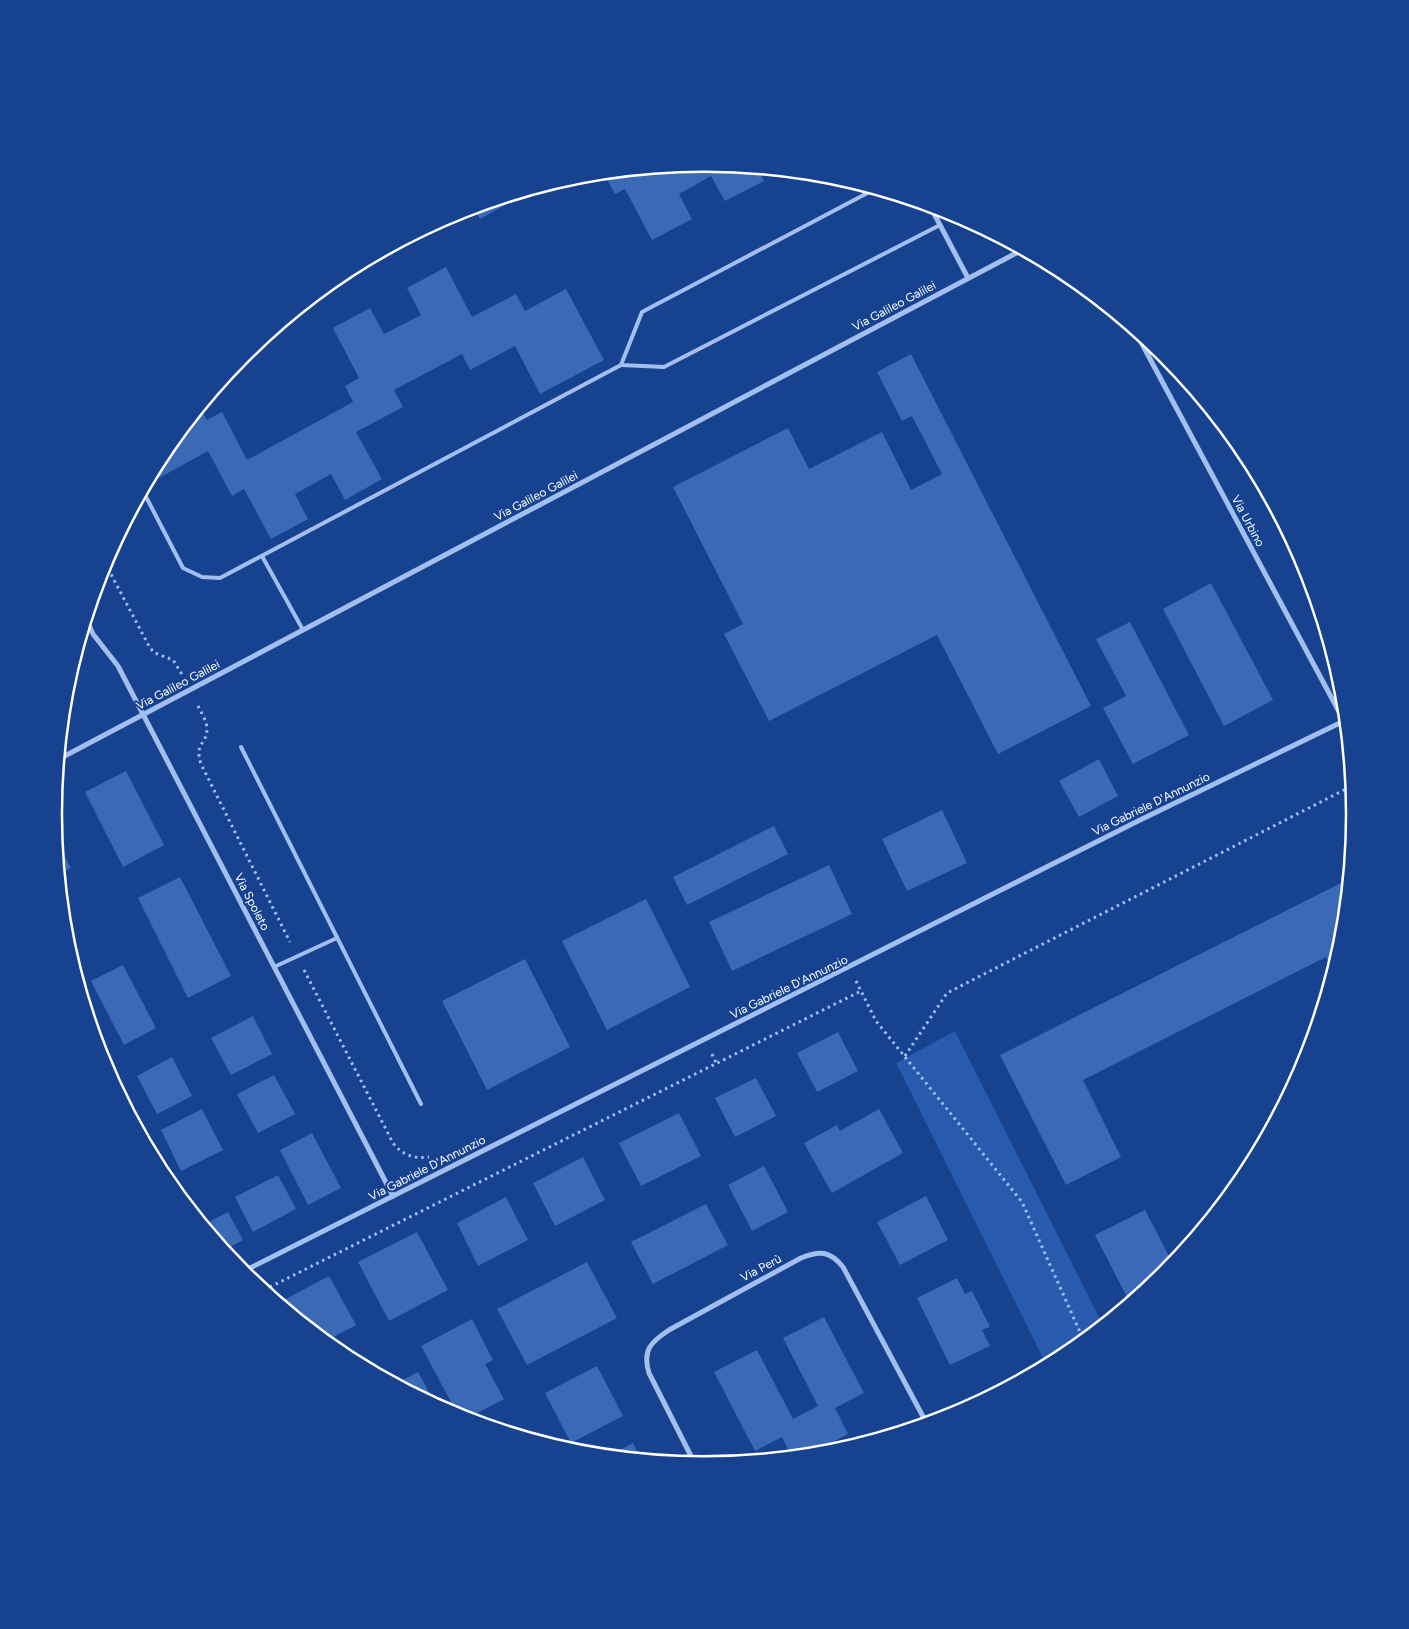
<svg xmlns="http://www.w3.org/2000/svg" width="1409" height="1629" viewBox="0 0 1409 1629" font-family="Figtree,sans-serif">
  <rect width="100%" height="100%" fill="#16428f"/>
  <polygon fill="#285aad" points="955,1031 1103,1325 1066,1356 1047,1366 896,1063"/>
  <g fill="#3a69b5">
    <polygon points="705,164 758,169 764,181 725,201 711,176 679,194 692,219 652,240 625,189 615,194 604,174"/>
    <polygon points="532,190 480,219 473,208 485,204"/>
    <polygon points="446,267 472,317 516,294 525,311 566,289 604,360 540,394 515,346 470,370 462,354 394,390 403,407 356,432 382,479 345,500 331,474 295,494 308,519 271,539 244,489 232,496 208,451 159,478 155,469 164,453 200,408 207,420 222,412 247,460 353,402 345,386 359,378 333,328 370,308 384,334 421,315 407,288"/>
    <polygon points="911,354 1091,706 998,754 937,635 769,721 724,634 743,624 673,487 788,428 809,469 882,432 911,490 942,474 912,416 902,421 877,372"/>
    <polygon points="1240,447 1246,453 1271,500 1266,503 1236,449"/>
    <polygon points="1211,583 1273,700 1224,726 1163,609"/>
    <polygon points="1130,622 1189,735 1133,764 1103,708 1126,696 1096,639"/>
    <polygon points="1099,759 1118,796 1079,817 1059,781"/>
    <polygon points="126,771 164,845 123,867 85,792"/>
    <polygon points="942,810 967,863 907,891 882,839"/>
    <polygon points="774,826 788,854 687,905 673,877"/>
    <polygon points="56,839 71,868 60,873"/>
    <polygon points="829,865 852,914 732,971 709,922"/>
    <polygon points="180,877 231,976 188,998 138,898"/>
    <polygon points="1349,879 1343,942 1333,972 1326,957 1083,1080 1121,1157 1066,1185 1000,1055"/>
    <polygon points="646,899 690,987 607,1030 562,941"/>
    <polygon points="525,959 570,1047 487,1090 442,1001"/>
    <polygon points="123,965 156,1028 124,1045 91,981"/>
    <polygon points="253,1016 272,1054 231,1075 211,1038"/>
    <polygon points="838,1032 858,1071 817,1092 797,1053"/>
    <polygon points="172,1057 192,1096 157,1114 137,1076"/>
    <polygon points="274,1075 295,1114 258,1133 237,1094"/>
    <polygon points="756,1078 776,1116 735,1137 715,1098"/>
    <polygon points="202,1109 223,1150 181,1171 161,1130"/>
    <polygon points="879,1109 903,1153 832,1193 804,1143 837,1125 840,1131"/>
    <polygon points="679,1113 701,1156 641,1186 619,1143"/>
    <polygon points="312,1133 341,1188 308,1205 280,1150"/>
    <polygon points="583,1157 605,1200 555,1226 533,1183"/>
    <polygon points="764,1166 788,1212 752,1231 728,1185"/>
    <polygon points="278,1175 296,1209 253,1232 235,1197"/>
    <polygon points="926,1196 948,1240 900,1265 877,1222"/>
    <polygon points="506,1197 528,1240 478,1266 457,1223"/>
    <polygon points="706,1204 728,1245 653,1284 631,1242"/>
    <polygon points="1145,1210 1173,1264 1164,1275 1130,1303 1095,1235"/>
    <polygon points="228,1212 243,1240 224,1250 203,1225"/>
    <polygon points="417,1232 448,1290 389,1321 358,1262"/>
    <polygon points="587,1262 617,1318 527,1365 497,1309"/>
    <polygon points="329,1276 356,1325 326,1341 280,1302"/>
    <polygon points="957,1278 965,1294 972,1291 990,1327 982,1330 990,1346 950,1365 917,1298"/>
    <polygon points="824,1317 864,1393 835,1408 848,1434 808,1455 792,1457 782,1437 755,1451 714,1372 757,1350 793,1419 818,1406 783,1338"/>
    <polygon points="472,1319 493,1360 485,1364 504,1399 466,1419 459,1417 421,1346"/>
    <polygon points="597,1366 623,1416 571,1443 545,1393"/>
    <polygon points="418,1372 436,1405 395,1384"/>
    <polygon points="633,1443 641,1459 609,1456"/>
  </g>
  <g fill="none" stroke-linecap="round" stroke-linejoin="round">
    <g stroke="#a2bff0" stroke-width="3" stroke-dasharray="2.5 4" stroke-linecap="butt">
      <polyline points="105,563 150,648 155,653 173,660 183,676"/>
      <path d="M198,706c3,6 9,15 9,23 0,16 -13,13 -6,35l89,178"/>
      <polyline points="1348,788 1354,798"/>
      <path d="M304,970l89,173c9,12 21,16 36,14"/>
      <polyline points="856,981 876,1021 1022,1202 1084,1341"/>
      <polyline points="712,1054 716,1063"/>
      <polyline points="905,1056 947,993 1348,788 1353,788"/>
      <polyline points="264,1290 861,991"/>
    </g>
    <g stroke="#a2bff0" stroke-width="4">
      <polyline points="875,189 642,312 621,365 664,367 940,225"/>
      <polyline points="143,491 183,568 202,577 220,578 621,365"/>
      <polyline points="262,556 303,630"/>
      <polyline points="241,747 421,1104"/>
      <polyline points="274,967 337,938"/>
    </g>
    <g stroke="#a2bff0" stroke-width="5">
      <polyline points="930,206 968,278"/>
      <polyline points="1134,329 1344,721"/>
      <polyline points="87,621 93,634 118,666 393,1196"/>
      <polyline points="59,759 1022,250"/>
      <polyline points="242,1272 1138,821 1346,720"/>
      <path d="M695,1464l-46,-91c-7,-23 2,-31 20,-43l132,-72c19,-8 29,-7 42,9l84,157"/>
    </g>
  </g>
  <g text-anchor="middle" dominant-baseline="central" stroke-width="4" stroke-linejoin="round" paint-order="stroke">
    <g font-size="12" fill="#fff" stroke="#16428f">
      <text transform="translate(894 306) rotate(-28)">Via Galileo Galilei</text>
      <text transform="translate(536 496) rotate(-28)">Via Galileo Galilei</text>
      <text transform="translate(1248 521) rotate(62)">Via Urbino</text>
      <text transform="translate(178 685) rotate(-28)">Via Galileo Galilei</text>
      <text transform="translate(1151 804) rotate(-26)">Via Gabriele D'Annunzio</text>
      <text transform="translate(252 902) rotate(63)">Via Spoleto</text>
      <text transform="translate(789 987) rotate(-26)">Via Gabriele D'Annunzio</text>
      <text transform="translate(427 1168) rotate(-27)">Via Gabriele D'Annunzio</text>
      <text transform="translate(761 1268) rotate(-28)">Via Perù</text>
    </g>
  </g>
  <path d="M0 0H1409V1629H0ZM62 814a642 642 0 1 1 1284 0a642 642 0 1 1-1284 0Z" fill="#16428f" fill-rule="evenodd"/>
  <path fill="none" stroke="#fff" stroke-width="2.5" d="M62 814a642 642 0 1 1 1284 0a642 642 0 1 1-1284 0Z"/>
</svg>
